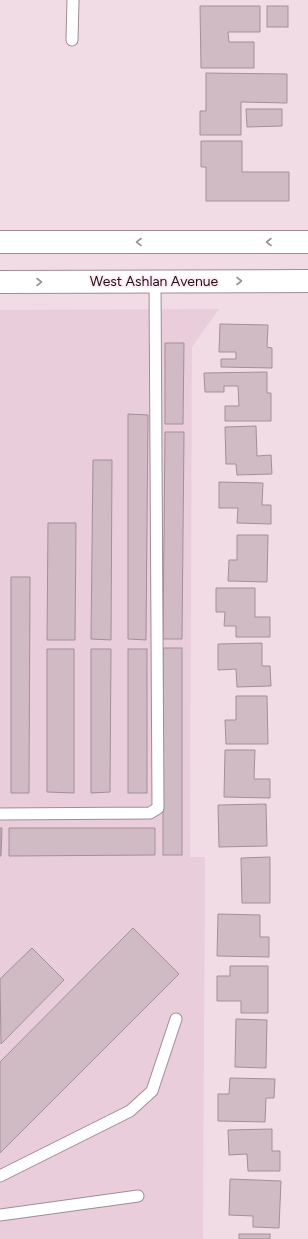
<svg xmlns="http://www.w3.org/2000/svg" width="308" height="1239" viewBox="0 0 308 1239" font-family="Figtree,sans-serif">
  <rect width="100%" height="100%" fill="#f1dce5"/>
  <polygon fill="#eacdda" points="219,309 192,347 190,857 205,857 203,1239 0,1239 0,310"/>
  <g fill="#d0bbc4" stroke="#a38f98">
    <polygon points="200,6 260,6 260,32 228,32 229,42 254,42 254,68 201,68"/>
    <rect x="267" y="6" width="21" height="21"/>
    <polygon points="206,73 287,74 287,103 241,102 241,135 200,135 200,111 206,111"/>
    <polygon points="246,109 282,109 282,126 247,127"/>
    <polygon points="201,141 242,141 242,172 289,172 289,201 206,201 206,167 201,167"/>
    <polygon points="220,324 268,325 267,347 272,348 272,368 221,367 221,359 236,359 236,352 219,352"/>
    <polygon points="165,343 184,343 183,424 165,424"/>
    <polygon points="267,372 267,393 271,393 271,421 225,421 225,406 239,406 238,386 224,386 224,392 205,392 204,373"/>
    <polygon points="128,414 148,415 146,640 128,639"/>
    <polygon points="256,426 257,456 271,455 272,474 237,475 236,464 226,464 225,427"/>
    <polygon points="165,432 184,432 182,639 163,639"/>
    <polygon points="93,460 112,460 111,640 91,639"/>
    <polygon points="219,482 263,483 262,505 271,505 271,524 237,523 238,508 219,508"/>
    <polygon points="48,523 76,523 75,640 47,640"/>
    <polygon points="237,535 268,535 267,582 228,581 229,560 237,560"/>
    <polygon points="11,577 30,577 29,793 11,793"/>
    <polygon points="216,588 255,588 255,617 270,617 270,637 236,637 236,626 224,626 225,612 216,612"/>
    <polygon points="262,643 262,666 270,666 271,686 237,687 236,669 218,670 218,644"/>
    <rect x="163" y="648" width="19" height="207"/>
    <polygon points="47,649 74,649 74,793 47,792"/>
    <polygon points="91,649 111,649 110,792 91,793"/>
    <rect x="128" y="649" width="19" height="144"/>
    <polygon points="236,696 267,696 268,744 226,744 225,720 236,720"/>
    <polygon points="225,750 255,750 254,779 270,779 270,798 224,797"/>
    <polygon points="266,804 267,846 219,847 218,805"/>
    <polygon points="0,828 2,828 1,856 0,856"/>
    <polygon points="9,828 155,828 155,855 9,856"/>
    <polygon points="270,857 270,903 242,903 241,858"/>
    <polygon points="218,914 260,915 260,937 269,937 269,957 217,956"/>
    <polygon points="133,928 179,974 0,1153 0,1062"/>
    <polygon points="32,948 64,980 1,1044 0,979"/>
    <polygon points="230,966 268,966 268,1013 241,1013 241,1001 217,1001 217,976 230,976"/>
    <polygon points="236,1019 267,1020 266,1068 235,1067"/>
    <polygon points="230,1078 275,1079 274,1098 266,1098 265,1122 218,1121 218,1094 229,1094"/>
    <polygon points="272,1129 272,1151 280,1151 280,1171 248,1171 247,1154 229,1155 228,1130"/>
    <polygon points="230,1179 281,1181 279,1228 253,1227 253,1216 229,1215"/>
    <rect x="239" y="1234" width="31" height="5"/>
  </g>
  <g fill="none" stroke-linecap="round" stroke-linejoin="round">
    <defs>
      <g id="lane">
        <polyline points="72,40 73,0"/>
        <polyline points="0,814 150,813 158,808 155,281"/>
        <polyline points="0,1176 130,1111 152,1091 176,1019"/>
        <polyline points="0,1215 138,1196"/>
      </g>
      <g id="primary">
        <polyline points="0,242 308,242"/>
        <polyline points="0,282 308,281"/>
      </g>
    </defs>
    <use href="#lane" stroke="#a08c95" stroke-width="13"/>
    <use href="#primary" stroke="#a08c95" stroke-width="24"/>
    <use href="#lane" stroke="#fff" stroke-width="11"/>
    <use href="#primary" stroke="#fff" stroke-width="22"/>
  </g>
  <defs><path id="oneway-chevron" d="M-2-3.5L2.5 0L-2 3.5" fill="none" stroke-width="1.6" stroke-linecap="round" stroke-linejoin="round"/></defs>
  <g stroke="#999597">
    <use href="#oneway-chevron" transform="translate(139 242) rotate(180)"/>
    <use href="#oneway-chevron" transform="translate(269 242) rotate(180)"/>
    <use href="#oneway-chevron" transform="translate(239 281)"/>
    <use href="#oneway-chevron" transform="translate(39 282)"/>
  </g>
  <g text-anchor="middle" dominant-baseline="central" stroke-width="3.5" stroke-linejoin="round" paint-order="stroke">
    <g font-size="14" fill="#1c1418" stroke="#ffe9f2">
      <text x="154" y="281">West Ashlan Avenue</text>
    </g>
  </g>
</svg>
